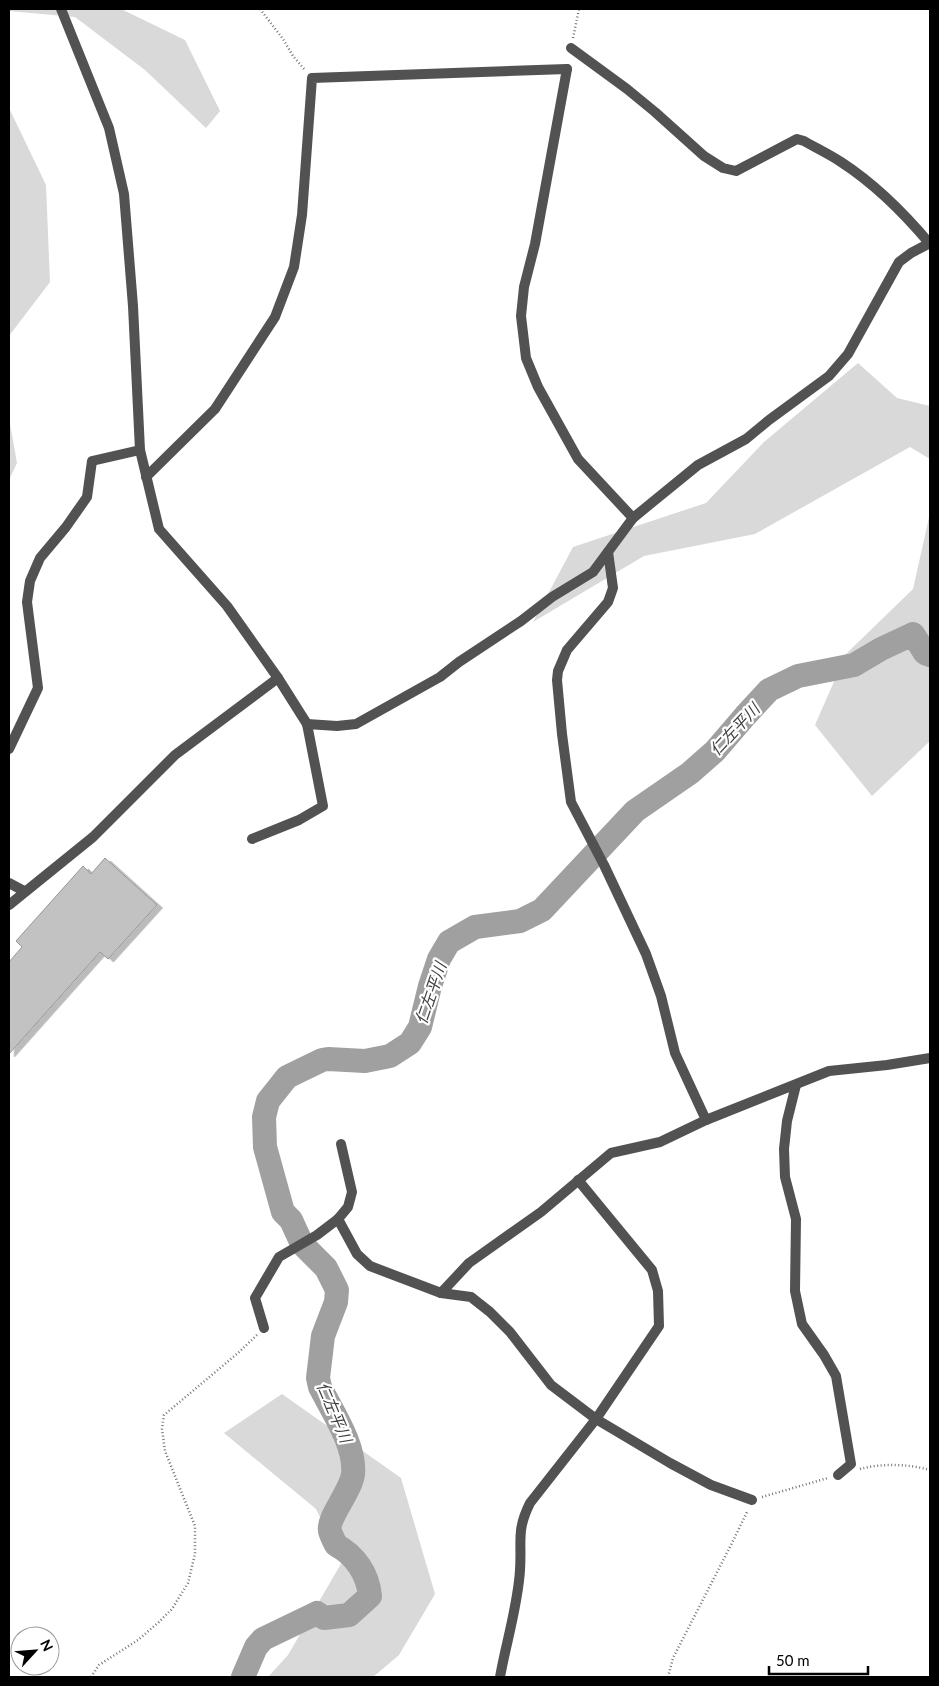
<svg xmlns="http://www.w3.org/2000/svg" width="939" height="1686" viewBox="0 0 939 1686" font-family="Lato,'Noto Sans JP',sans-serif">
  <defs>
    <filter id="shadow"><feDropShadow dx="5.5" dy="3" stdDeviation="0" flood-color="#0004"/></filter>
  </defs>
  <rect width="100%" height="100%" fill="#fff"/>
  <g fill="#d9d9d9">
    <polygon points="9,9 121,9 185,40 220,111 206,128 145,70 75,17 9,11"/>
    <polygon points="9,108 46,185 50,282 9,336"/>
    <polygon points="858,363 897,398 930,406 930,459 910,447 755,534 644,556 533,622 573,547 706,503 764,442"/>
    <polygon points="9,418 17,463 9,480"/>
    <polygon points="930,513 930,741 872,796 815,725 846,654 913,589"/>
    <polygon points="282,1394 401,1478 435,1594 399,1655 373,1677 268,1677 288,1655 342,1562 316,1509 224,1433"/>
  </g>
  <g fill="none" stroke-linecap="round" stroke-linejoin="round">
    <path stroke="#a0a0a0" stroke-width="24" d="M243,1677l13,-30 7,-8 54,-26 7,5 25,-3 21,-19c-2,-22 -15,-41 -34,-51 -2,-4 -5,-10 -6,-14 -3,-13 21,-40 23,-57 3,-28 -21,-63 -33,-87l-2,-9 5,-42 13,-34 1,-12 -11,-22 -24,-24 -11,-24 -8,-8 -18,-65 -1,-30 4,-16 19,-24 35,-17 6,-1 37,2 25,-5 20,-13 10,-16 10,-41 9,-27 10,-17 26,-15 45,-6 22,-11 93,-99 55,-38 25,-22 30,-35 24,-26 29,-14 56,-11 27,-16 32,-15 12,19 5,2"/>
  </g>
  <polygon fill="#c2c2c2" stroke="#969696" filter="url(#shadow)" points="105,858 157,905 108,959 100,952 9,1054 9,962 22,947 16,941 83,866 91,874"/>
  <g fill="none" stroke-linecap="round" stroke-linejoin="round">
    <g stroke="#747474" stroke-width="2.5" stroke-dasharray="1 2.5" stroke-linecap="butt">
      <polyline points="260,9 283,39 293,56 305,70"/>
      <polyline points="573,38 579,9"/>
      <path d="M860,1469c22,-6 49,-5 70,1"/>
      <polyline points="762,1497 828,1478"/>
      <polyline points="91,1677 99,1665 138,1640 159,1622 172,1609 188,1583 195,1554 195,1526 165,1451 162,1429 164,1415 238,1353 257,1335"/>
      <polyline points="668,1677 673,1658 731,1545 748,1510"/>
    </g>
    <g stroke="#525252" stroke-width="10">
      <path d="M571,48l56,41 28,23 49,44 19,12 13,3 61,-32 7,2c12,7 25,13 37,21 34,22 63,51 89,82"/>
      <polyline points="567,69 535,244 524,287 521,316 526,358 538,387 578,459 633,518"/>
      <polyline points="608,552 613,588 608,602 567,650 558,671 557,680 562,734 571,802 604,865 646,954 661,996 675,1053 706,1120"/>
      <polyline points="9,749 38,688 27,602 30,581 40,558 66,527 87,497 92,461 140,450"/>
      <polyline points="252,839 299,820 323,806 307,724 337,726 356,724 440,677 459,662 521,621 552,597 593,572 633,518 698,465 746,439 769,420 829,376 848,354 899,262 911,253 930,243"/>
      <polyline points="9,883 24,891"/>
      <polyline points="9,905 93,837 175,755 278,678"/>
      <polyline points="796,1085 787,1121 784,1149 785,1177 796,1219 795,1291 802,1324 824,1355 836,1376 851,1464 838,1475"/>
      <polyline points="338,1219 348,1207 352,1192 341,1144"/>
      <polyline points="441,1293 469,1263 541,1212 611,1153 660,1142 706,1120 829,1071 887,1065 930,1058"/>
      <polyline points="264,1328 255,1298 279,1257 317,1235 338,1219 357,1254 370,1266 441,1293 471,1297 490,1312 510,1332 551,1385 596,1419 670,1463 711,1485 752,1500"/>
      <path d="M500,1677c6,-34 18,-72 20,-107 2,-29 -4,-39 10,-67l66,-84 63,-93 -1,-35 -6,-21 -74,-90"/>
    </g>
    <g stroke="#525252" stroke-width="10">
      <polyline points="61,9 109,128 124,194 133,306 140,450 159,529 227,606 278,678 307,724"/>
      <polyline points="146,477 215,409 275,317 294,267 302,215 312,78 567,69"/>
    </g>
  </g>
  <g text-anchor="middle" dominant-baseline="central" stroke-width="4.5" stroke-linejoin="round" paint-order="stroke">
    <g font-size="16" font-style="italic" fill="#414141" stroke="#fff">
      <text transform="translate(734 729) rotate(-47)">仁左平川</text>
      <text transform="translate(430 993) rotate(-71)">仁左平川</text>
      <text transform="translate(335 1412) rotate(67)">仁左平川</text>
    </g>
  </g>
  <rect width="939" height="1686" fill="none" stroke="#000000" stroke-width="20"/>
  <g transform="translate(35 1651) rotate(64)"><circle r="24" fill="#ffffff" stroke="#999999"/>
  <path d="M0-4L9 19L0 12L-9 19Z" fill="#000000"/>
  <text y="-8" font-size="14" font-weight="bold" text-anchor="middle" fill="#000000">N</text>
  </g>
  <path d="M769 1666v8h99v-8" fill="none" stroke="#000000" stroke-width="2.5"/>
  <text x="776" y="1666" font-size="15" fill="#000000" stroke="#ffffff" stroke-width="4" paint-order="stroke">50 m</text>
</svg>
